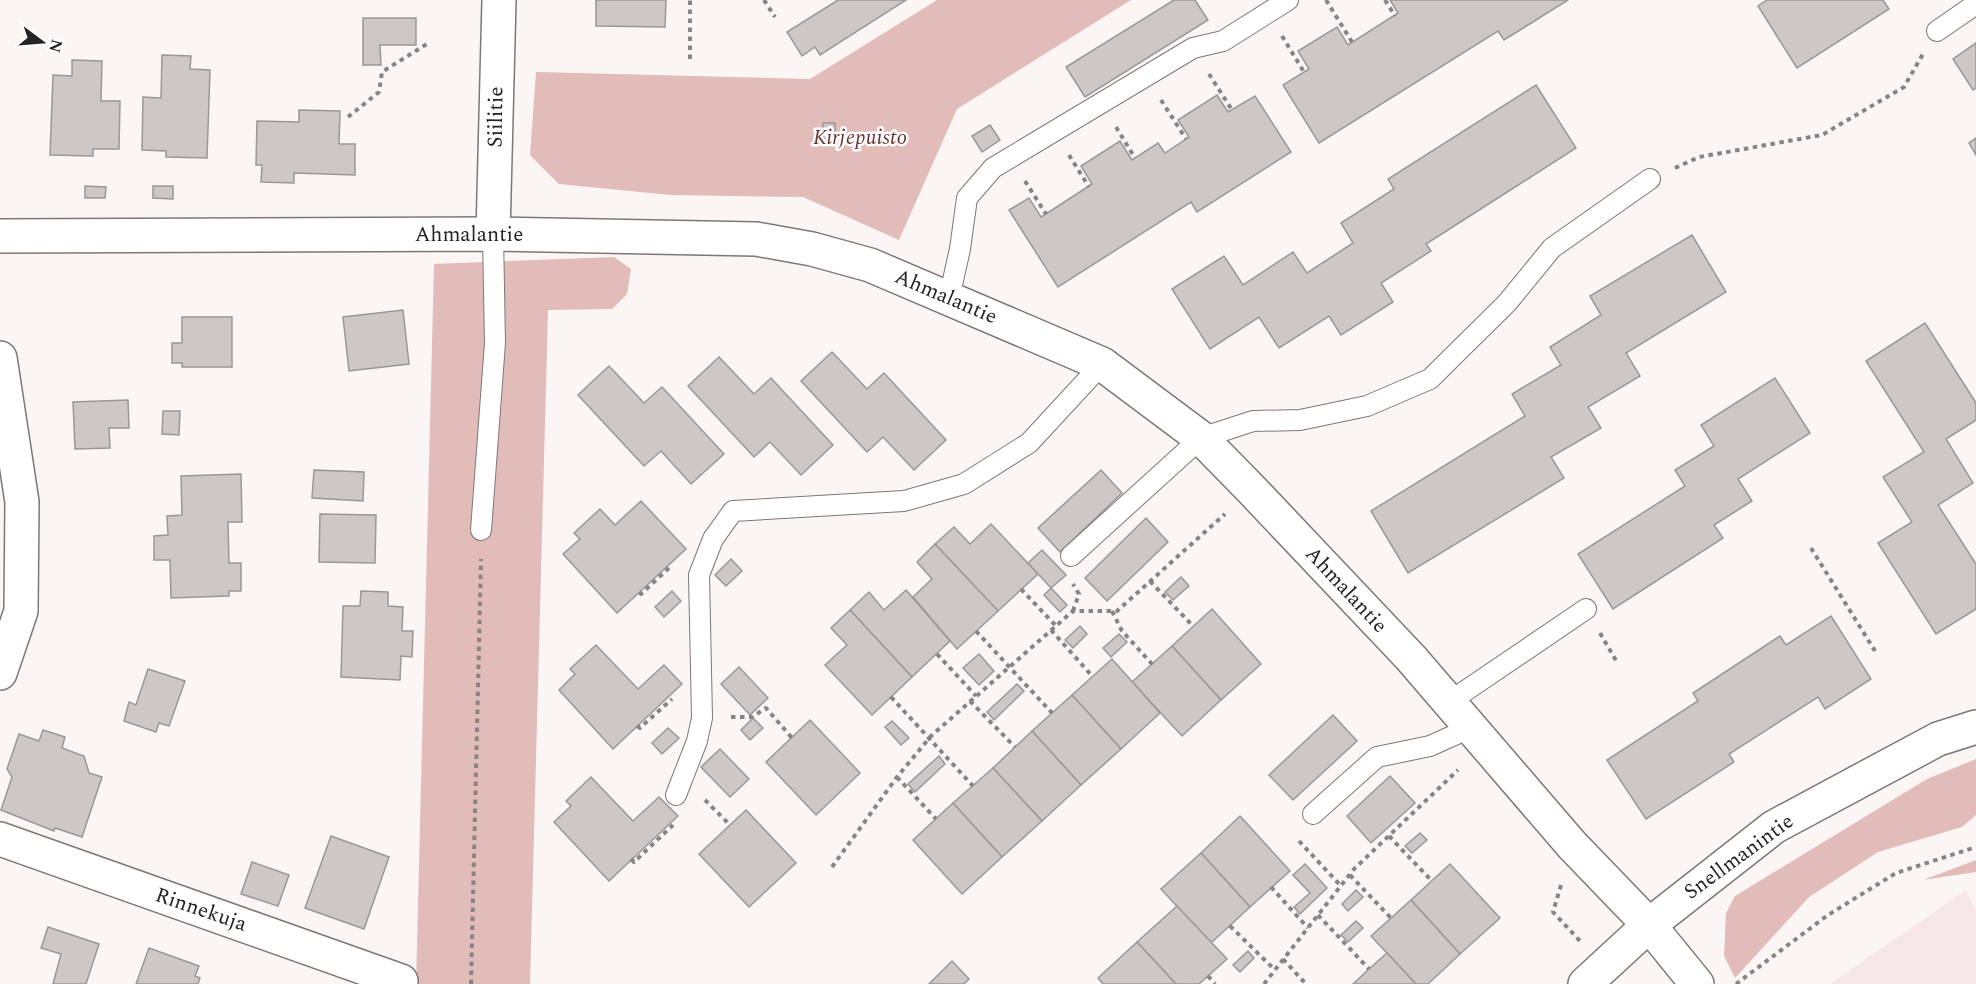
<svg xmlns="http://www.w3.org/2000/svg" width="1976" height="984" viewBox="0 0 1976 984" font-family="Spectral,serif">
  <rect width="100%" height="100%" fill="#fbf5f4"/>
  <polygon fill="#f6e7e6" points="1966,890 1976,911 1976,984 1830,984"/>
  <g fill="#e2bcb9">
    <polygon points="937,0 1131,0 957,109 899,240 803,197 670,195 559,184 530,155 536,72 810,79"/>
    <polygon points="614,257 631,269 627,294 612,309 548,310 530,984 416,984 434,264"/>
    <polygon points="1976,759 1976,815 1962,827 1878,852 1809,897 1735,978 1724,956 1726,913 1735,896 1927,779"/>
    <polygon points="1976,860 1976,872 1923,880"/>
  </g>
  <g fill="#cdc7c6" stroke="#9c9797" stroke-width="1.5">
    <polygon points="596,0 666,0 665,27 596,26"/>
    <polygon points="838,0 906,0 820,55 815,47 802,56 787,32"/>
    <polygon points="1174,0 1195,0 1208,20 1085,97 1066,67"/>
    <polygon points="1390,0 1568,0 1504,40 1498,31 1319,143 1283,85 1309,69 1298,51 1337,27 1348,45 1398,13"/>
    <polygon points="1767,0 1883,0 1889,9 1797,68 1758,6"/>
    <polygon points="363,18 416,18 416,45 380,45 381,65 363,65"/>
    <polygon points="1976,43 1976,88 1973,90 1953,59"/>
    <polygon points="162,55 191,56 190,69 210,70 207,158 166,157 166,151 142,150 143,97 161,98"/>
    <polygon points="72,60 102,61 101,101 120,101 119,149 93,149 93,156 50,155 53,75 72,76"/>
    <polygon points="1536,85 1576,148 1426,244 1431,251 1381,283 1393,302 1341,335 1329,316 1279,348 1259,317 1210,349 1172,289 1224,256 1243,285 1293,252 1307,273 1353,243 1341,223 1394,189 1388,179"/>
    <polygon points="1217,95 1228,112 1255,96 1291,152 1197,212 1191,202 1058,287 1009,210 1029,198 1041,217 1046,214 1092,184 1081,166 1120,141 1132,160 1158,143 1165,153 1189,137 1178,120"/>
    <polygon points="299,110 340,111 339,144 355,144 355,175 294,173 294,183 261,182 262,165 256,165 257,121 299,122"/>
    <rect x="823" y="123" width="12" height="16"/>
    <polygon points="990,125 1000,140 982,152 972,136"/>
    <polygon points="1976,138 1976,155 1969,143"/>
    <polygon points="85,186 106,187 105,198 85,198"/>
    <polygon points="153,186 173,186 173,199 153,198"/>
    <polygon points="1692,235 1726,292 1626,353 1640,376 1588,407 1601,428 1551,457 1564,478 1408,573 1371,511 1525,416 1512,394 1561,365 1550,347 1601,315 1590,296"/>
    <polygon points="403,310 409,364 349,371 343,317"/>
    <polygon points="182,317 232,317 232,367 182,367 182,363 172,363 172,343 182,343"/>
    <polygon points="1925,323 1976,403 1976,420 1946,439 1973,483 1938,505 1976,564 1976,609 1936,634 1878,543 1912,522 1883,477 1924,452 1866,361"/>
    <polygon points="832,352 867,389 884,373 946,440 914,470 883,437 867,452 801,381"/>
    <polygon points="719,357 754,394 771,378 833,445 801,475 770,442 754,457 688,386"/>
    <polygon points="609,366 644,403 662,387 724,454 691,484 661,451 644,466 578,395"/>
    <polygon points="1775,378 1810,433 1738,479 1752,501 1714,525 1723,538 1613,609 1578,554 1685,486 1675,470 1714,446 1701,425"/>
    <polygon points="128,400 129,428 109,428 110,448 75,449 73,402"/>
    <polygon points="163,411 180,411 179,435 162,434"/>
    <polygon points="314,470 364,472 363,501 312,498"/>
    <polygon points="1101,470 1122,493 1060,552 1038,528"/>
    <polygon points="241,474 242,522 228,522 229,563 241,563 241,591 229,591 229,596 171,598 170,560 154,560 154,536 168,535 167,516 182,515 181,476"/>
    <polygon points="641,501 686,549 617,613 563,554 580,539 574,533 600,509 615,525"/>
    <polygon points="320,514 376,515 375,563 319,562"/>
    <polygon points="1146,518 1168,542 1107,601 1085,578"/>
    <polygon points="991,524 1038,574 998,611 935,544 954,527 970,544"/>
    <polygon points="935,544 998,611 957,649 913,597 932,579 917,562"/>
    <polygon points="1042,550 1066,575 1051,588 1028,563"/>
    <polygon points="731,559 742,571 726,586 715,575"/>
    <polygon points="1181,577 1189,586 1173,600 1165,592"/>
    <polygon points="1051,588 1067,605 1060,612 1044,595"/>
    <polygon points="906,590 950,641 912,677 850,610 869,592 884,610"/>
    <polygon points="361,591 388,592 388,606 403,607 402,631 413,631 412,657 401,656 400,680 341,677 343,606 360,606"/>
    <polygon points="672,591 681,601 664,617 655,607"/>
    <polygon points="1212,609 1261,664 1221,700 1172,646"/>
    <polygon points="850,610 912,677 872,715 825,665 847,645 831,628"/>
    <polygon points="1831,616 1871,679 1825,709 1818,697 1729,754 1734,762 1646,819 1607,760 1698,701 1693,693 1780,636 1786,645"/>
    <polygon points="1080,626 1087,634 1073,648 1065,640"/>
    <polygon points="1119,634 1127,642 1111,657 1103,648"/>
    <polygon points="596,645 638,689 664,665 682,684 613,749 559,690 575,674 570,669"/>
    <polygon points="1172,646 1221,700 1182,736 1132,682"/>
    <polygon points="979,654 994,671 979,685 963,668"/>
    <polygon points="1112,659 1160,713 1121,749 1072,695"/>
    <polygon points="739,667 768,698 750,715 721,684"/>
    <polygon points="148,669 185,681 169,726 159,723 156,732 124,721 129,702 136,705"/>
    <polygon points="1017,684 1024,691 994,720 987,712"/>
    <polygon points="1072,695 1121,749 1081,785 1032,731"/>
    <polygon points="1333,715 1357,741 1293,800 1269,775"/>
    <polygon points="753,718 763,728 750,740 741,730"/>
    <polygon points="810,720 860,773 816,815 766,762"/>
    <polygon points="892,721 909,738 901,745 885,727"/>
    <polygon points="668,728 679,738 662,754 652,743"/>
    <polygon points="43,730 65,737 62,748 84,756 89,773 102,777 82,837 55,828 54,831 1,810 12,777 7,769 19,734 39,741"/>
    <polygon points="1032,731 1081,785 1042,821 993,768"/>
    <polygon points="720,749 749,779 730,797 701,767"/>
    <polygon points="939,756 945,764 915,792 908,784"/>
    <polygon points="993,768 1042,821 1002,857 953,803"/>
    <polygon points="1390,776 1415,803 1371,843 1347,816"/>
    <polygon points="591,777 633,821 659,797 678,816 609,881 554,822 571,806 566,801"/>
    <polygon points="953,803 1002,857 962,894 913,840"/>
    <polygon points="746,810 796,863 749,907 699,854"/>
    <polygon points="1240,816 1290,871 1250,907 1201,853"/>
    <polygon points="1420,833 1427,840 1412,853 1405,846"/>
    <polygon points="331,836 389,857 364,929 305,908"/>
    <polygon points="1201,853 1250,907 1211,943 1161,889"/>
    <polygon points="252,862 289,875 278,906 241,894"/>
    <polygon points="1305,864 1327,888 1300,914 1294,907 1310,893 1293,875"/>
    <polygon points="1450,864 1500,918 1460,954 1411,900"/>
    <polygon points="1356,890 1363,897 1348,911 1342,904"/>
    <polygon points="1411,900 1460,954 1428,984 1416,984 1371,936"/>
    <polygon points="1177,906 1227,959 1199,984 1176,984 1137,942"/>
    <polygon points="1356,921 1363,928 1348,942 1341,935"/>
    <polygon points="48,927 99,944 86,984 53,984 61,954 41,948"/>
    <polygon points="1137,942 1176,984 1103,984 1098,978"/>
    <polygon points="149,948 199,966 195,976 200,978 198,984 136,984"/>
    <polygon points="1248,951 1254,958 1240,972 1233,965"/>
    <polygon points="1387,953 1416,984 1353,984 1369,969"/>
    <polygon points="952,961 969,979 964,984 929,984"/>
  </g>
  <g fill="none" stroke-linecap="round" stroke-linejoin="round">
    <defs>
      <g id="lane">
        <polyline points="1937,31 1976,4"/>
        <polyline points="949,298 960,249 967,198 993,168 1193,48 1223,41 1288,0"/>
        <polyline points="481,530 495,343 493,234"/>
        <polyline points="1071,556 1201,438 1253,421 1300,420 1367,406 1430,379 1507,303 1552,248 1650,179"/>
        <polyline points="1449,702 1586,609"/>
        <polyline points="676,795 697,741 702,718 699,575 713,539 733,511 904,501 964,484 1029,443 1102,364"/>
        <polyline points="1313,814 1377,757 1430,746 1470,728"/>
      </g>
      <g id="street">
        <polyline points="493,234 499,0"/>
        <polyline points="0,236 493,234 756,239 812,249 870,265 1102,364 1201,438 1252,490 1411,658 1572,845 1649,925 1697,984"/>
        <polyline points="0,358 22,502 21,611 0,673"/>
        <polyline points="0,839 401,981"/>
      </g>
      <polyline id="secondary" points="1585,984 1649,925 1774,827 1938,739 1976,727"/>
    </defs>
    <use href="#lane" stroke="#7d7877" stroke-width="22"/>
    <use href="#street" stroke="#7d7877" stroke-width="36"/>
    <use href="#secondary" stroke="#7d7877" stroke-width="36"/>
    <g stroke="#888483" stroke-width="4" stroke-dasharray="4.5 4.5" stroke-linecap="butt">
      <polyline points="764,0 775,17"/>
      <polyline points="1326,0 1352,42"/>
      <polyline points="1385,0 1395,16"/>
      <polyline points="1282,36 1304,72"/>
      <polyline points="690,59 690,0"/>
      <polyline points="1209,74 1232,110"/>
      <polyline points="1161,100 1186,139"/>
      <polyline points="348,117 379,92 382,72 430,42"/>
      <polyline points="1116,127 1135,158"/>
      <polyline points="1069,155 1089,187"/>
      <polyline points="1675,168 1699,157 1822,135 1904,87 1923,54"/>
      <polyline points="1025,181 1046,214"/>
      <polyline points="1811,548 1875,651"/>
      <polyline points="1150,581 1193,626"/>
      <polyline points="1021,589 1056,626"/>
      <polyline points="640,592 641,594 670,567"/>
      <polyline points="1073,611 1079,594 1073,584"/>
      <polyline points="1112,611 1122,631 1152,664"/>
      <polyline points="1051,630 1093,677"/>
      <polyline points="976,631 1052,713"/>
      <polyline points="1600,633 1618,664"/>
      <polyline points="937,654 976,696"/>
      <polyline points="891,697 973,786"/>
      <polyline points="970,701 1015,747"/>
      <polyline points="731,717 752,717 766,708 792,738"/>
      <polyline points="637,726 640,728 672,699"/>
      <polyline points="897,777 936,819"/>
      <polyline points="705,800 730,825"/>
      <polyline points="1389,836 1432,881"/>
      <polyline points="1299,841 1341,886"/>
      <polyline points="631,859 634,862 673,825"/>
      <polyline points="832,867 897,777 931,736 1073,611 1117,611 1225,514"/>
      <polyline points="1350,875 1391,918"/>
      <polyline points="1561,885 1553,912 1580,941"/>
      <polyline points="1271,887 1308,928"/>
      <polyline points="1318,915 1369,969"/>
      <polyline points="1230,926 1275,970"/>
      <polyline points="1283,959 1306,984"/>
      <polyline points="1208,976 1215,984"/>
      <polyline points="471,984 481,559"/>
      <polyline points="1264,984 1354,869 1458,770"/>
      <polyline points="1736,984 1828,915 1896,873 1976,847"/>
    </g>
    <use href="#lane" stroke="#fff" stroke-width="20"/>
    <use href="#street" stroke="#fff" stroke-width="33"/>
    <use href="#secondary" stroke="#fff" stroke-width="33"/>
  </g>
  <g text-anchor="middle" dominant-baseline="central" stroke-width="5" stroke-linejoin="round" paint-order="stroke">
    <g font-size="21" fill="#252323" stroke="#fff">
      <text transform="translate(496 117) rotate(-89)">Siilitie</text>
      <text x="469" y="235">Ahmalantie</text>
      <text transform="translate(946 297) rotate(23)">Ahmalantie</text>
      <text transform="translate(1346 590) rotate(47)">Ahmalantie</text>
      <text transform="translate(1739 857) rotate(-36)">Snellmanintie</text>
      <text transform="translate(201 910) rotate(19)">Rinnekuja</text>
    </g>
    <g font-size="21" font-style="italic" fill="#6b3330" stroke="#fff">
      <text x="860" y="138">Kirjepuisto</text>
    </g>
  </g>
  <g transform="translate(42 42) rotate(106)" stroke="#ffffff" stroke-width="4.5" paint-order="stroke">
  <path d="M0-4.5L10 22L0 15L-10 22Z" fill="#252323"/>
  <text y="-9" font-size="16" font-weight="bold" text-anchor="middle" fill="#252323">N</text>
  </g>
</svg>
